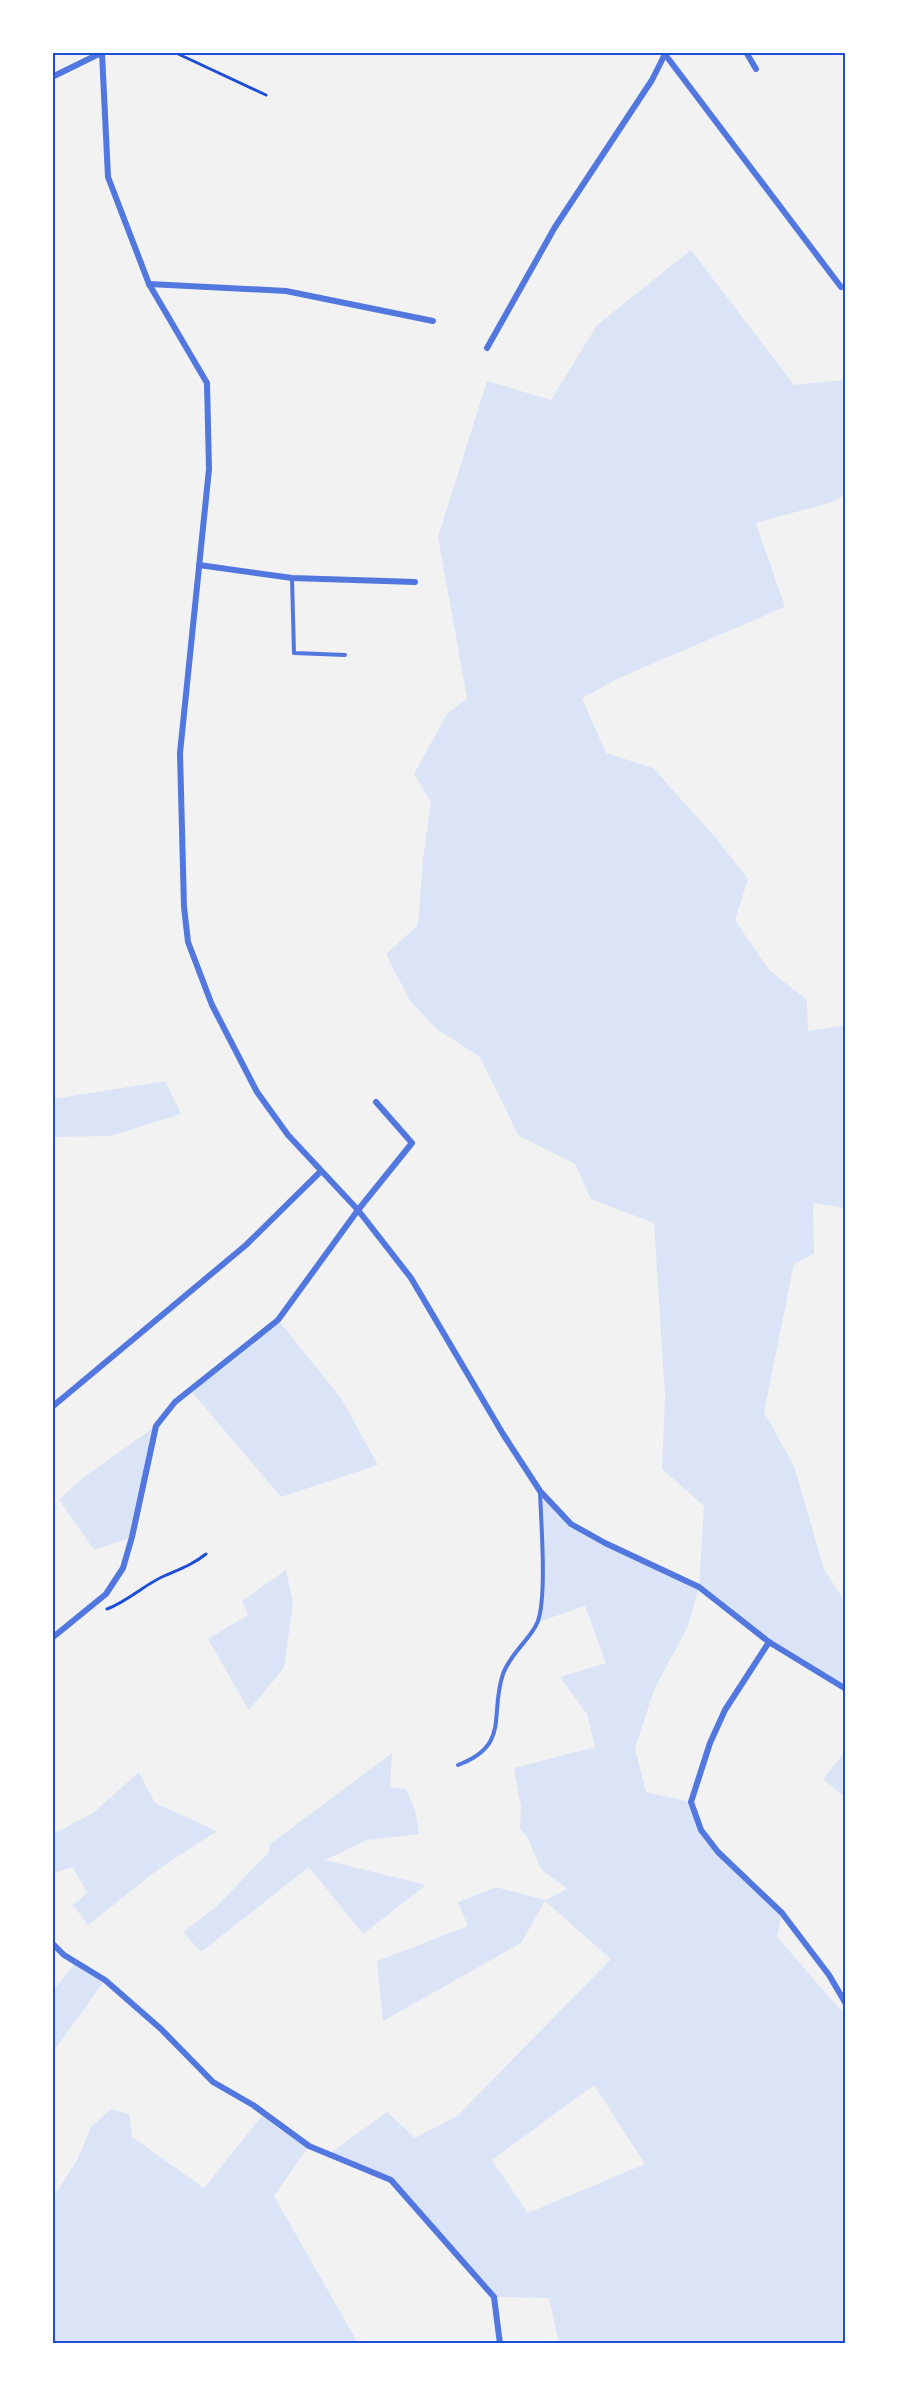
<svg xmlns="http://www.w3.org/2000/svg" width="898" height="2396" viewBox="0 0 898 2396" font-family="'Exo 2',sans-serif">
  <rect width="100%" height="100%" fill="#f2f2f2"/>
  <g fill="#dbe4f7" fill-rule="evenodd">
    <path d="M691,250l103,135 51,-5v115l-16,8 -73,20 29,84 -166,71 -37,20 24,55 47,15 62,69 33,42 -13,41 34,50 38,30 1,31 37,-6v183l-32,-5 1,51 -20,10 -30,148 30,54 30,103 21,33 1,87 -77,-47 -70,-54 -11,38 -34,64 -19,58 11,44 45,10 10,29 81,82 -5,24 68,78v328h-286l-10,-45 -55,-1 -103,-117 -62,-26 58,-42 28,26 42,-22 154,-157 -66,-58 -24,42 -138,78 -6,-60 91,-35 -10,-24 38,-15 49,13 22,-11 -26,-20 -13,-31 -8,-10 1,-21 -7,-39 81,-21 -8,-33 -27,-37 46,-14 -21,-57 -47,16 4,-28 -2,-103 31,33 128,63 5,-81 -42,-37 3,-72 -11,-174 -63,-24 -16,-35 -57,-29 -38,-78 -43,-28 -27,-28 -24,-47 32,-29 5,-66 8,-57 -17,-28 33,-60 20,-16 -29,-161 49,-156 64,19 46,-75zM594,2085l51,79 -117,49 -36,-53z"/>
    <polygon points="165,1081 181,1114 110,1136 53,1137 53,1099"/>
    <polygon points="278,1320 341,1398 378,1465 281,1497 190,1390"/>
    <polygon points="156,1426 132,1537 94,1550 59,1500 81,1479"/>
    <polygon points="286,1570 293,1603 284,1668 249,1710 208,1639 248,1615 242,1601"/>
    <polygon points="845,1752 845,1797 823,1779"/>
    <polygon points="392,1753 390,1787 406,1789 415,1810 419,1834 367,1840 325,1860 426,1885 363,1934 309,1867 201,1952 183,1932 216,1907 269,1852 270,1844"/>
    <polygon points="139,1772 155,1803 217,1831 160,1868 88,1925 73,1905 87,1893 73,1867 54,1873 53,1869 53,1834 93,1813"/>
    <polygon points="76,1962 105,1980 53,2052 53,1991"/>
    <polygon points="111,2109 129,2114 132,2137 204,2188 264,2113 309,2146 274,2196 358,2343 53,2344 53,2198 77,2160 91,2127"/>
  </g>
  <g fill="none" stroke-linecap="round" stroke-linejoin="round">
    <g stroke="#1d4ed8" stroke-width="3">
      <polyline points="174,52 266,95"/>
      <path d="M107,1609c21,-8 37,-24 57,-33 16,-7 28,-11 42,-22"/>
    </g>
    <g stroke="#5277de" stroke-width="4">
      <polyline points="292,578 294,653 345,655"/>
      <path d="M458,1765c53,-20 31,-50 45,-91 8,-22 29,-36 35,-53 9,-27 3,-98 2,-129"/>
    </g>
    <g stroke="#5277de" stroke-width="6">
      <polyline points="746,52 756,69"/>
      <polyline points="102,53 108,177 149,284 207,383 209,469 180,753 184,907 188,942 212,1005 257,1092 288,1135 358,1210 411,1278 503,1434 540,1491 571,1524 605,1543 699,1587 769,1642 846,1689"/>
      <polyline points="664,53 841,287"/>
      <polyline points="52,77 103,52"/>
      <polyline points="149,284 286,291 433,321"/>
      <polyline points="487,348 555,227 652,80 665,54"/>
      <polyline points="199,565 292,578 415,582"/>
      <polyline points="52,1407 246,1245 320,1172"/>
      <polyline points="52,1638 106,1594 123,1568 132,1537 156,1426 175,1402 278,1320 358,1210 412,1143 376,1102"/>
      <polyline points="769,1642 725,1710 710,1743 691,1802 701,1830 718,1852 782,1913 829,1975 846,2004"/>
      <polyline points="52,1943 64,1955 105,1980 161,2029 213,2082 253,2105 309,2146 391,2180 494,2297 500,2344"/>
    </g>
  </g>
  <rect width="898" height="2396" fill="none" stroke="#ffffff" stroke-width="108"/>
  <rect x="54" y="54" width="790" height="2288" fill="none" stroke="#1d4ed8" stroke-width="2"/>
</svg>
